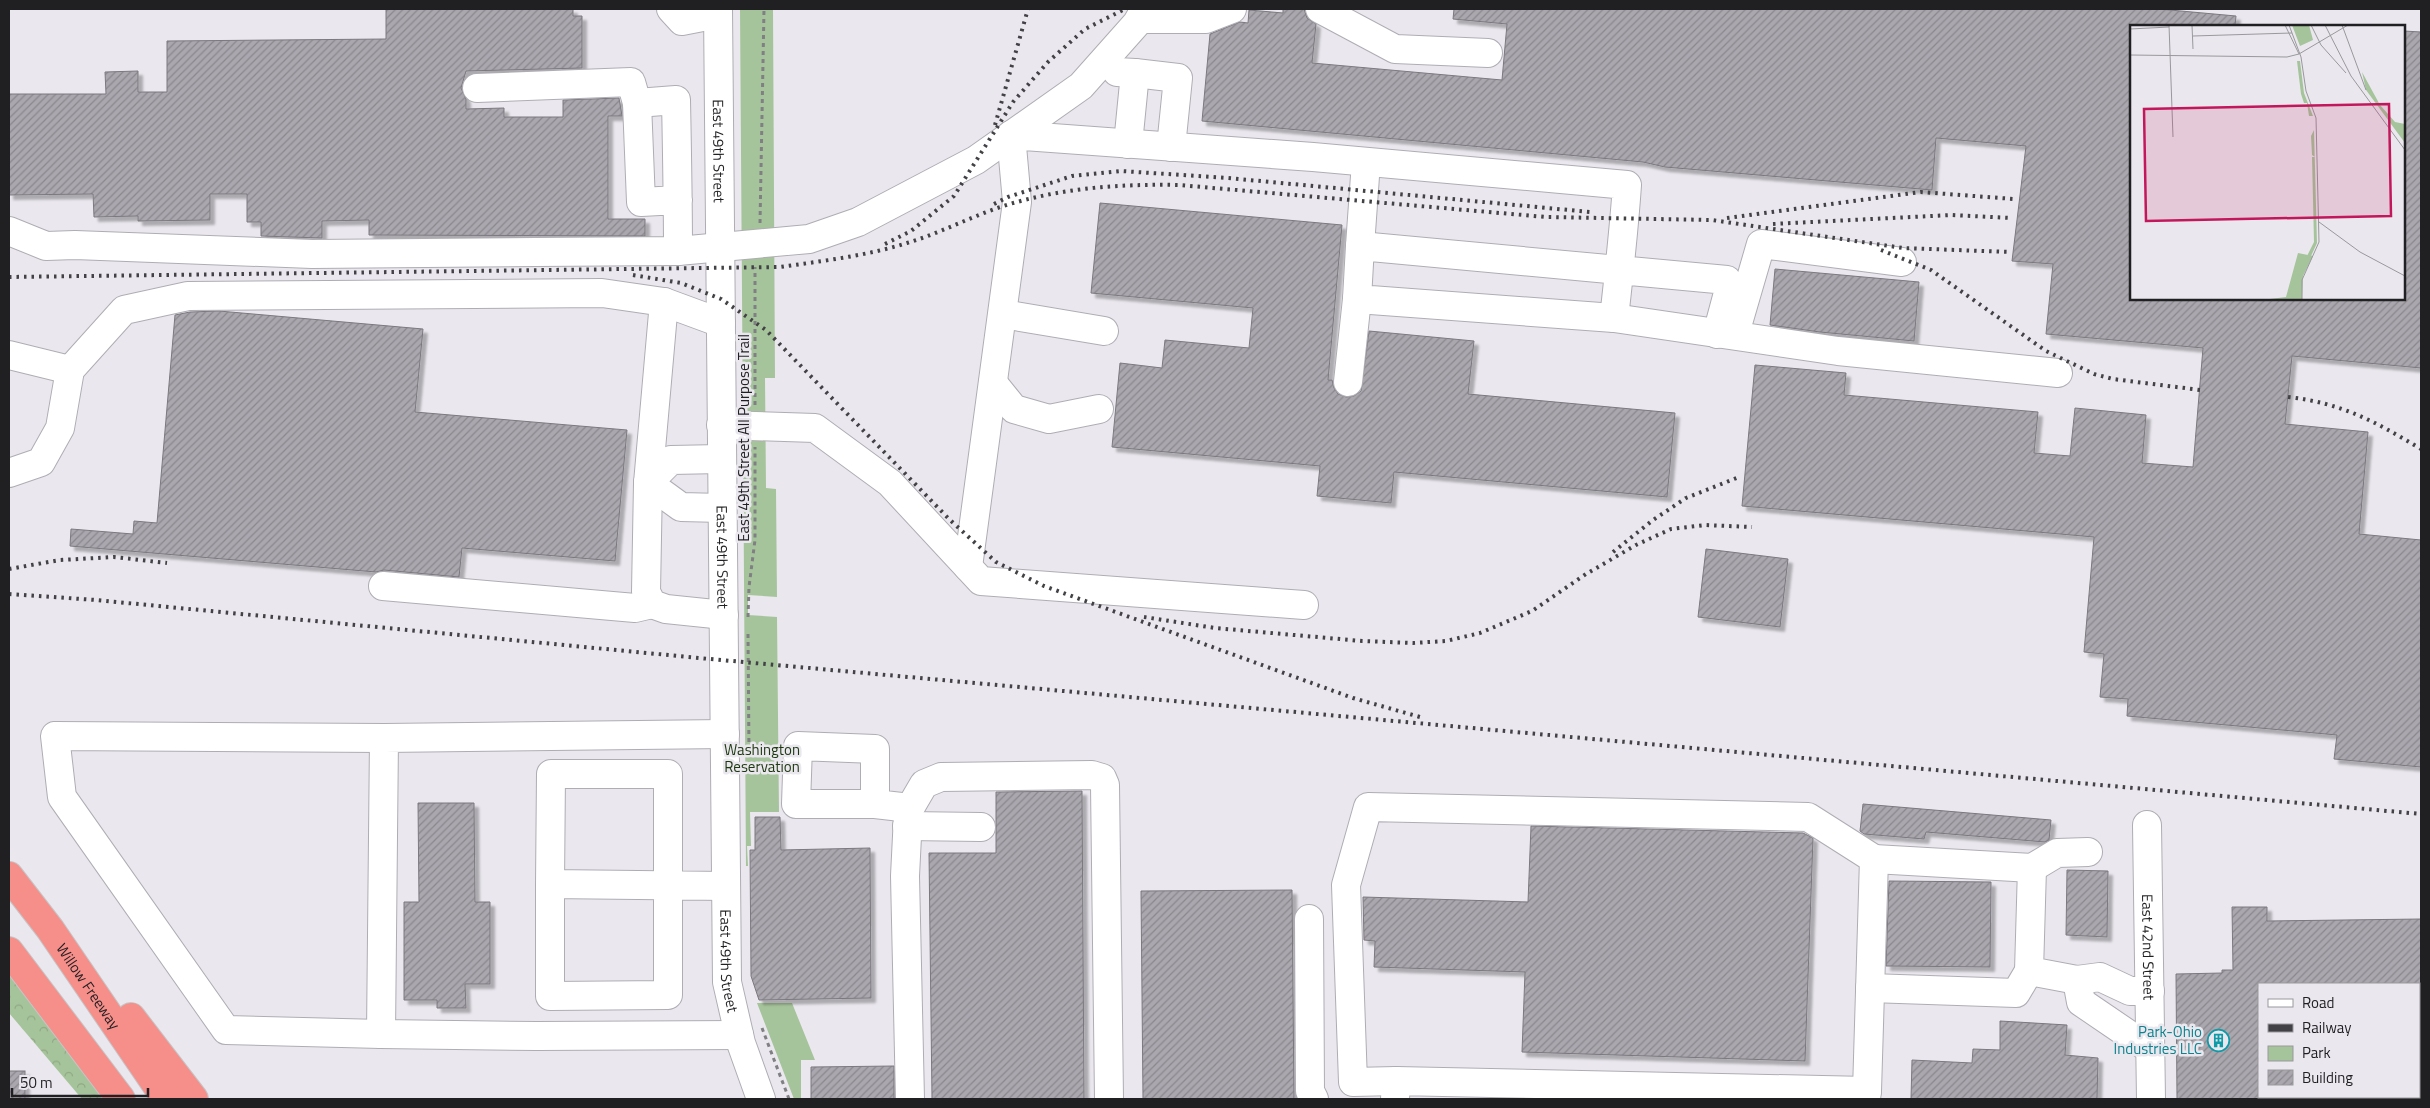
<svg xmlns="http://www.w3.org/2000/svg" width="2430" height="1108" viewBox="0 0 2430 1108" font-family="'Titillium Web',sans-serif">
  <defs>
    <pattern id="forest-crowns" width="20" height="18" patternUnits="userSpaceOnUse" patternTransform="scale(1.25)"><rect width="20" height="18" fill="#a6c49b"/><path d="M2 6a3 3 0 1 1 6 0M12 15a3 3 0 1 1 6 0" fill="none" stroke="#8fa885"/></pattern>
    <pattern id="building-hatch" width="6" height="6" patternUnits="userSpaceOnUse" patternTransform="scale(1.25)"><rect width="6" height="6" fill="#aaa8ae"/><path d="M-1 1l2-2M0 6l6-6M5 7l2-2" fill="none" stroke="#8a888d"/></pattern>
    <filter id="shadow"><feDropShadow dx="4.5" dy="4.5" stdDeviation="1" flood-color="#0004"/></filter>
  </defs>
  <rect width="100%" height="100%" fill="#eae8ee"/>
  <g fill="#a6c49b">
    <polygon points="740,9 773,9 775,378 765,378 766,488 776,489 777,597 748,595 748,615 777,617 779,812 750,812 751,846 747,846 748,866 746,866"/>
    <polygon points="757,1003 792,1003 815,1060 801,1060 801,1099 794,1099"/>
  </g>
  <polygon fill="url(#forest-crowns)" points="9,951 121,1099 82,1099 9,1013"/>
  <g fill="url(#building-hatch)" stroke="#7b797f" filter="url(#shadow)">
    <polygon points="386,9 573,9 573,16 582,16 582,68 466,71 461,88 466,99 466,109 504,108 504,117 563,117 563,100 619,98 622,116 608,116 608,219 645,219 645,236 369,235 369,220 322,221 322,238 261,236 261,222 247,222 247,194 210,194 210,220 138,221 138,216 94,217 93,194 9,195 9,94 106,94 105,72 138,71 138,92 167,92 167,41 386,39"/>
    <polygon points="1283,9 1304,9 1307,18 1316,24 1312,63 1502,80 1507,24 1453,19 1454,9 2159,9 2236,16 2235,26 2131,26 2131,299 2404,299 2404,31 2421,32 2421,368 2292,356 2285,424 2368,432 2359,534 2421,540 2421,767 2334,759 2337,735 2127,716 2128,699 2100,697 2104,654 2084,652 2094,537 1742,506 1755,365 1846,373 1844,395 2038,412 2034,453 2070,456 2075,408 2146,415 2142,463 2193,467 2203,348 2046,334 2053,264 2012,261 2026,146 1936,138 1932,190 1665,167 1643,162 1202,121 1210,34 1240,22 1248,23 1249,10 1283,13"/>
    <polygon points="1100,203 1342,225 1328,380 1332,380 1334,388 1338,394 1346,397 1354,396 1361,391 1369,331 1474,341 1468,394 1675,413 1667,497 1394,472 1391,503 1317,496 1320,466 1112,447 1120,363 1162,368 1165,340 1249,348 1253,308 1091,293"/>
    <polygon points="1775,269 1919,282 1914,341 1820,332 1770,325"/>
    <polygon points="219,311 423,329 415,412 627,430 615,561 462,548 459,577 384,570 376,572 70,546 71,529 133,534 134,521 157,523 175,315 190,312"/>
    <polygon points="1706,549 1788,559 1780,627 1698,617"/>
    <polygon points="1082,791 1084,1099 932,1099 929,853 996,853 996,792"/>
    <polygon points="418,803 474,803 475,902 490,902 490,984 465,984 466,1008 437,1008 437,1000 404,1000 404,902 419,902"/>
    <polygon points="1863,804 2051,820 2049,840 2045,842 1926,832 1924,839 1864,834 1860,831"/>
    <polygon points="755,817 780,817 781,850 870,848 871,998 759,1000 751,976 750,850 755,850"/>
    <polygon points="1531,826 1803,833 1813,838 1805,1061 1522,1052 1525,972 1374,967 1375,941 1364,940 1363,897 1528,902"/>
    <polygon points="2067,870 2108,871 2107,937 2066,935"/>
    <polygon points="1889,881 1991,882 1990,967 1886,966"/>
    <polygon points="1292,890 1294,1099 1143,1099 1141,891"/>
    <polygon points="2232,907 2267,907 2267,921 2421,919 2421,984 2259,984 2259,1099 2177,1099 2176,974 2222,973 2222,970 2233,970"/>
    <polygon points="2000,1021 2067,1025 2065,1055 2098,1058 2097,1099 1911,1099 1912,1060 1972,1063 1973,1049 2000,1050"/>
    <polygon points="894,1066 894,1099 811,1099 811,1067"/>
    <rect x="9" y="1071" width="16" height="28"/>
  </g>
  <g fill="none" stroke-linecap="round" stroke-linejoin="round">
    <defs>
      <g id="minor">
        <polyline points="671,9 682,21 718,14"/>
        <path id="s1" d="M718,9l9,973 14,61 20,56"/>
        <polyline points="1320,9 1395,49 1488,53"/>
        <polyline points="1140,19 1206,19 1232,9"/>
        <polyline points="1117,72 1135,73 1128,144"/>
        <polyline points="1135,73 1178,78 1171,147"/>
        <polyline points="477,88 631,82 637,103"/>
        <path d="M678,200l-37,2 -4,-99 39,-3c1,50 2,101 2,151"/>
        <polyline points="9,231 46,246 75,245 312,254 536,252 678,251 809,239 858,222 976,160 1081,86 1137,23 1145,9"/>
        <polyline points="1360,246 1366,162"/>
        <polyline points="664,302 648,483 646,592 652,604 666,609 724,615"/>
        <polyline points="1003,314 1104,331"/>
        <polyline points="1614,318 1838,351 2058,373"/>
        <polyline points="1738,323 1761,244 1902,262"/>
        <polyline points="9,355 70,370"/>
        <polyline points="1348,382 1357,299"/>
        <polyline points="993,383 1014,409 1049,419 1099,409"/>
        <polyline points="721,425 815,428 890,483 981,581 1304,605"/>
        <polyline points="9,473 41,462 60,428 70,370 124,310 188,296 602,293 664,302 721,323"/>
        <polyline points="648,483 671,460 721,459"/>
        <polyline points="648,483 681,507 722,508"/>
        <path d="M968,567l49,-365 -6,-67 302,22 314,28c-3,44 -8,89 -13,133l-257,-19 3,-53 367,34 2,9 -12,45"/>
        <polyline points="383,586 635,608 652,604"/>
        <polyline points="725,734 384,738 381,1034 537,1036 739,1035"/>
        <polyline points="875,804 875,749 798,746 796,804 875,804 910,808"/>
        <path id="s2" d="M2147,825l4,274"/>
        <polyline points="907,826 981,827"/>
        <polyline points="1874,859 2032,868 2029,971 2077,980"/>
        <polyline points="2032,868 2057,853 2088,852"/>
        <polyline points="550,884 551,774 668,774 668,995 550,996 550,884 726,886"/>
        <polyline points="1309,919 1310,1091 1314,1099"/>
        <polyline points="1870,988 2016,993 2029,971"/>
        <polyline points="2150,991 2130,991 2100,977 2077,980 2081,1002 2150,1049"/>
        <polyline points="381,1034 226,1030 62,797 55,736 384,738"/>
        <polyline points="1396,1081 1353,1082 1346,885 1368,807 1808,817 1874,859 1867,1091"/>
        <polyline points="910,1099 905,876 908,816 910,808 924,784 941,777 1092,775 1102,778 1105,785 1109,1099"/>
        <polyline points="1395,1099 1396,1081 1867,1091 1866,1099"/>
      </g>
      <g id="highway">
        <path id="s3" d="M9,876l41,53 116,170"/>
        <polyline points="9,951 121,1099"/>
        <polyline points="131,1017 194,1099"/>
      </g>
    </defs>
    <use href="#minor" stroke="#afadb3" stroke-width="30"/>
    <use href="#highway" stroke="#c5c5c6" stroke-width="30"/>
    <g stroke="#807f83" stroke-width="3" stroke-dasharray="4 4" stroke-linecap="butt">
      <polyline points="760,223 764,9"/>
      <polyline points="755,405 755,267"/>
      <polyline points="748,617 749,587 755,540 755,447"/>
      <polyline points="748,634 749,752"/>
      <polyline points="762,1028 789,1099"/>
    </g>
    <use href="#minor" stroke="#fff" stroke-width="28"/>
    <use href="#highway" stroke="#f68e8a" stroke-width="28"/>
    <g stroke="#424145" stroke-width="4" stroke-dasharray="2.5 5" stroke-linecap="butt">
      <polyline points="995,125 1028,9"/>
      <polyline points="994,204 1008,197 1072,176 1121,171 1228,178 1590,212"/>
      <polyline points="1727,218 1921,192 2014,199"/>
      <polyline points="1773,224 1951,215 2011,218"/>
      <polyline points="885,244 911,231 954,196 1013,102 1048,62 1085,29 1125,9"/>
      <polyline points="1881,250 1931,270 2046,351 2094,374 2113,379 2200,390"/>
      <polyline points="633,275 681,283 721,299 766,330 950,520 996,562 1044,586 1353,698 1420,717"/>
      <path d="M9,277l771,-10c42,-6 86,-11 127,-24 37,-11 72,-31 110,-41 54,-15 107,-18 162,-17l367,32 166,3 191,28 107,4"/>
      <path d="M2288,397c54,6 88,25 133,52"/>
      <polyline points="1613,552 1653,520 1686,498 1739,477"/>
      <polyline points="9,569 60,560 114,557 167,563"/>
      <polyline points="9,594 96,600 699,658 2421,814"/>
      <polyline points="1144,617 1215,628 1362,641 1413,643 1446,641 1480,633 1532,611 1586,574 1636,545 1671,529 1705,525 1752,527"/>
    </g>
  </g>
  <defs>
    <symbol id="building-ring" viewBox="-11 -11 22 22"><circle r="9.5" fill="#eae8ee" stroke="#0f9aa8" stroke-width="1.5"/><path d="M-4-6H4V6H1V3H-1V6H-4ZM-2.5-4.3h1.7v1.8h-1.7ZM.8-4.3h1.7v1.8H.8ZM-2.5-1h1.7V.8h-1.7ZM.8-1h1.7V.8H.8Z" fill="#0f9aa8"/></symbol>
  </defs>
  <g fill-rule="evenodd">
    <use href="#building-ring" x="2206" y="1028" width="25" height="25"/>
  </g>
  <g text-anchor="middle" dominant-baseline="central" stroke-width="5" stroke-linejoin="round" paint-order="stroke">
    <g font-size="15" fill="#201f22" stroke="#eae8ee">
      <text stroke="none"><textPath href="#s1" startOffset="142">East 49th Street</textPath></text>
      <text transform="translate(743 438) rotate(-90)">East 49th Street All Purpose Trail</text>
      <text stroke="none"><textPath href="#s1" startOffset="548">East 49th Street</textPath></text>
      <text stroke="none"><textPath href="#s2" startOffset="122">East 42nd Street</textPath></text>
      <text stroke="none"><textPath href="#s1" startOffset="952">East 49th Street</textPath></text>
      <text stroke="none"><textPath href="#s3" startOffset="136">Willow Freeway</textPath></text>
    </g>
    <g font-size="15" fill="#1d3910" stroke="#eae8ee">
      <text x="762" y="749">Washington<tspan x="762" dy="17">Reservation</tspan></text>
    </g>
    <g font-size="15" fill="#0d838f" stroke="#eae8ee" text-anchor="end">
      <text x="2202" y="1031">Park-Ohio<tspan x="2202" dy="17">Industries LLC</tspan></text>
    </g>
  </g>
  <g transform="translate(2130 25)">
    <rect width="275" height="275" fill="#eae8ee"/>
    <path d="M167,36h3l4,32 9,23h-4l-2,-13h-3l-3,-9zM184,105l3,113 -6,13h-4l7,-14 -2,-85h3l-3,-2 -1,-19z" fill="#a6c49b"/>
    <path d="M162,0h17l4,15 -13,6zM232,47l18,33 15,17 10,2v19l-39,-53zM168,228l15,3 -10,20 -1,24h-40l24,-3z" fill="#a6c49b"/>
    <path fill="none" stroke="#99989c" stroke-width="1" d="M39,0l4,112M62,0l1,24M155,0l14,29M159,0l12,32 5,34 10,27 3,124 -17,38v20M181,0l10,20 25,28M195,0l26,51 54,74M212,0l24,65M0,4l39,-2M63,11l99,-3M0,30l157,2 12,-3 49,-29M189,197l41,30 45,24"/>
    <path fill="#c2185b" fill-opacity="0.15" stroke="#c2185b" stroke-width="2.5" d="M259,79l2,112 -245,5 -2,-112z"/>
    <rect width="275" height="275" fill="none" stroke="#201f22" stroke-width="2.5"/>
  </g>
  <rect width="2430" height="1108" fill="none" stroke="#201f22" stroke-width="20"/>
  <rect x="2258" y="983" width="162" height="115" fill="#eae8ee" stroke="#99989c"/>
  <rect x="2268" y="999" width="25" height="8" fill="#ffffff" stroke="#99989c"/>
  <text x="2302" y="1008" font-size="15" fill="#201f22">Road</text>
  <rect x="2268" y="1024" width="25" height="8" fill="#424145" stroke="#99989c"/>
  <text x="2302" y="1033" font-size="15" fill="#201f22">Railway</text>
  <rect x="2268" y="1046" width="25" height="15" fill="#a6c49b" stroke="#99989c"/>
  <text x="2302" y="1058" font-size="15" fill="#201f22">Park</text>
  <rect x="2268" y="1070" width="25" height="15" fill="url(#building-hatch)" stroke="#99989c"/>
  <text x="2302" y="1083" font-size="15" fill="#201f22">Building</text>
  <path d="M12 1088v8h136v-8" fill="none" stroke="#201f22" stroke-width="2.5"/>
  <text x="20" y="1088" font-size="15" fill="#201f22" stroke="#eae8ee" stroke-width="4" paint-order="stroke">50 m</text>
</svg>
